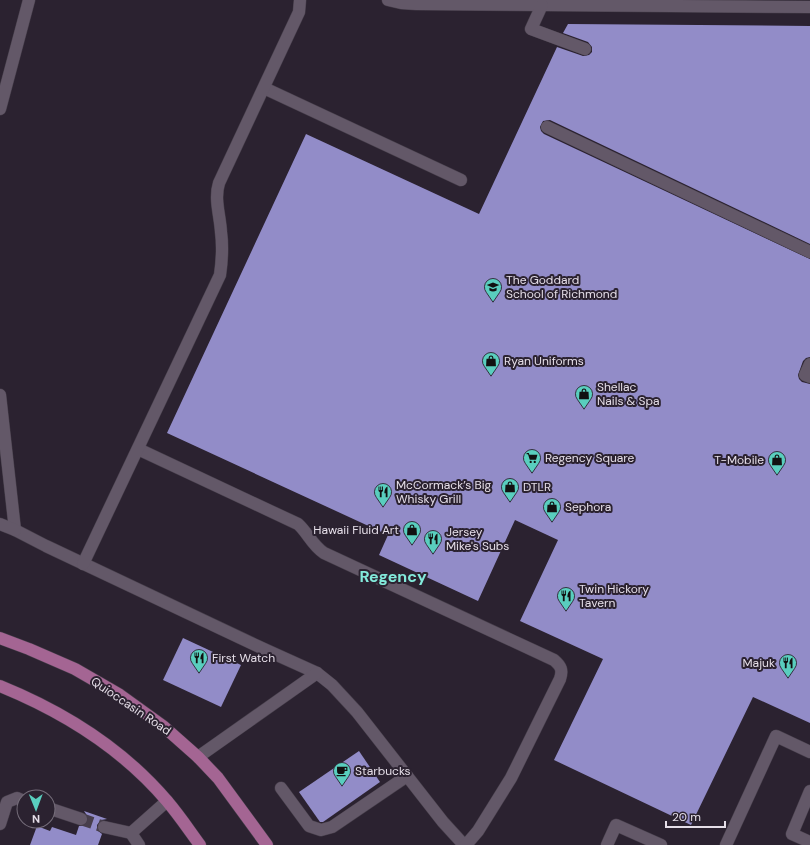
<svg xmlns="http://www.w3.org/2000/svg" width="810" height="845" viewBox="0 0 810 845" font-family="'DM Sans',sans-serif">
  <rect width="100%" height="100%" fill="#2b2230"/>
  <g fill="#928cc8">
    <polygon points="568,24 810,26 810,244 550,120 543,121 540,127 541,131 544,134 810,259 810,357 806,358 803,361 798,375 799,379 802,382 810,384 810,723 753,697 691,825 554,760 603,659 520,621 558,540 515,520 478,601 379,555 388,535 167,433 306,134 479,214 557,47 583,56 589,55 592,52 592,47 588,42 563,33"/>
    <polygon points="183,638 241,665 221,707 163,680"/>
    <polygon points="359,751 380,782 323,822 320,822 299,792"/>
    <polygon points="84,811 107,819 101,820 97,825 97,830 102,834 98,845 30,845 37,826 50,831 52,827 76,835 79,826 86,825 88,822 88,817"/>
  </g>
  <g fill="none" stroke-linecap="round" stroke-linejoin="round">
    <polyline stroke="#473e4c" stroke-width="12" stroke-dasharray="12 6" stroke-linecap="butt" points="81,819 104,827"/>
    <defs>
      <g id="minor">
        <polyline points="388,0 401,3 416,4 810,7"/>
        <polyline points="542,5 531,29 585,49"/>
        <polyline points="264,88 461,180"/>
        <polyline points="0,109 29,0"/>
        <polyline points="547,127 810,252"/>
        <polyline points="810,364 805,375 810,377"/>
        <polyline points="0,395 15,530 46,546 266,650 317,673 332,685 357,712 443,822 464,845"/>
        <path d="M138,449l160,75c10,9 14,21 26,29l230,107c7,6 9,10 6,19l-49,99 -33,53 -12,14"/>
        <polyline points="0,524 15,530"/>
        <path d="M83,564l137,-289c2,-14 3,-28 1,-43 -1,-17 -7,-33 -2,-49l80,-171 1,-12"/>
        <polyline points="198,757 317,673"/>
        <polyline points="281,788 309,826 321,830 332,827 407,776"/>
        <polyline points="810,791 792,834 810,842"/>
        <polyline points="48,808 81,819"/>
        <polyline points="0,824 7,802 17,798 24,801"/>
        <polyline points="104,827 131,833"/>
        <polyline points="139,845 131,833 167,801"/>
        <polyline points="607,845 616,825 661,845"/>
        <polyline points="726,845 776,736 810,752"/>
      </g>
      <g id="major">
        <polyline points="0,638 29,649 75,669 120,695 163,726 198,757 218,778 267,845"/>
        <path d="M0,686c64,26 122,62 167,115 12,14 22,29 33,44"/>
      </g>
    </defs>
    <use href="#minor" stroke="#463e4a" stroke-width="13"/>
    <use href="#major" stroke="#463e4a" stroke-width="13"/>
    <use href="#minor" stroke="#635868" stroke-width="12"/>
    <use href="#major" stroke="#a46593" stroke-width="12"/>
  </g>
  <defs>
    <symbol id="school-pin" viewBox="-11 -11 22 30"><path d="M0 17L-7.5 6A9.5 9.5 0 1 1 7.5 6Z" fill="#59cebe" stroke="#2b2230"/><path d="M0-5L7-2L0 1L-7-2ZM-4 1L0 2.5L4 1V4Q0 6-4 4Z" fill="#111"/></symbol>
    <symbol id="shop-pin" viewBox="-11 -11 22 30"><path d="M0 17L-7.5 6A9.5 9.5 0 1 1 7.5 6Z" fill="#59cebe" stroke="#2b2230"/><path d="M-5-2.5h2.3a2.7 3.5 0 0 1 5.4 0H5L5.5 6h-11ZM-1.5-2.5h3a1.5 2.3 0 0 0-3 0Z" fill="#111"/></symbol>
    <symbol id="supermarket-pin" viewBox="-11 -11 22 30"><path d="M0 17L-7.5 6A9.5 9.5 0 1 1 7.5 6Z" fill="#59cebe" stroke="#2b2230"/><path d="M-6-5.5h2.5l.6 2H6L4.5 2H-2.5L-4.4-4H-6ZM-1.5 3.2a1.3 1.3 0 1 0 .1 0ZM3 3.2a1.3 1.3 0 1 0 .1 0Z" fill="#111"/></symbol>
    <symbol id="restaurant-pin" viewBox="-11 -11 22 30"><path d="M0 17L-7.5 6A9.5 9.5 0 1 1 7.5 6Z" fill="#59cebe" stroke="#2b2230"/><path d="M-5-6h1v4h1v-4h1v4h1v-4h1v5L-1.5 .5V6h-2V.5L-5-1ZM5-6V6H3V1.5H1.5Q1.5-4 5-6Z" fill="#111"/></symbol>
    <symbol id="cafe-pin" viewBox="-11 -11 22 30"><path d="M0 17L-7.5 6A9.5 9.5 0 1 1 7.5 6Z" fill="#59cebe" stroke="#2b2230"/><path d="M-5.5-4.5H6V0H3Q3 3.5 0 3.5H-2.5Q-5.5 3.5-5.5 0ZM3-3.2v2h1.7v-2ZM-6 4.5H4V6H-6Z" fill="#111"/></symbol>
  </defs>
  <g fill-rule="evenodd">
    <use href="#school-pin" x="483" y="277" width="20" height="27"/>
    <use href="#shop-pin" x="481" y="351" width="20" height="27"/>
    <use href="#shop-pin" x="574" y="384" width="20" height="27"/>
    <use href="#supermarket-pin" x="522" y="448" width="20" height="27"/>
    <use href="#shop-pin" x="767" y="450" width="20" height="27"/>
    <use href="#shop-pin" x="500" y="477" width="20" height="27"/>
    <use href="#restaurant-pin" x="373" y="482" width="20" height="27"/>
    <use href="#shop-pin" x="542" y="497" width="20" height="27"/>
    <use href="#shop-pin" x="402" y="520" width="20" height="27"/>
    <use href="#restaurant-pin" x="423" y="529" width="20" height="27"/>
    <use href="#restaurant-pin" x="556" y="586" width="20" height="27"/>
    <use href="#restaurant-pin" x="189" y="648" width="20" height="27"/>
    <use href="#restaurant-pin" x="778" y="653" width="20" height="27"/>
    <use href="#cafe-pin" x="332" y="761" width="20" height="27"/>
  </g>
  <g text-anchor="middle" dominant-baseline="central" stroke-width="4" stroke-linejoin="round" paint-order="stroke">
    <g font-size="12" fill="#e5dee8" stroke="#2b2230" text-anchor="start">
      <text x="506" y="280">The Goddard<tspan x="506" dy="14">School of Richmond</tspan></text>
      <text x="504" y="361">Ryan Uniforms</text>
      <text x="597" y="387">Shellac<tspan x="597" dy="14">Nails &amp; Spa</tspan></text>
      <text x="545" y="458">Regency Square</text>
      <text x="764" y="460" text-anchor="end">T-Mobile</text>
      <text x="396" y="485">McCormack’s Big<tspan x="396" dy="14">Whisky Grill</tspan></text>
      <text x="523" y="487">DTLR</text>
      <text x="565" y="507">Sephora</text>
      <text x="399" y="530" text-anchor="end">Hawaii Fluid Art</text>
      <text x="446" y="532">Jersey<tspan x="446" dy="14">Mike's Subs</tspan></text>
      <text x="579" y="589">Twin Hickory<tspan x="579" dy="14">Tavern</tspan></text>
      <text x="212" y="658">First Watch</text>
      <text x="775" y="663" text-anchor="end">Majuk</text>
      <text x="355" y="771">Starbucks</text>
    </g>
    <g font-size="12" fill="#e5dee8" stroke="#2b2230">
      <text transform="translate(131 706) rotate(34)">Quioccasin Road</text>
    </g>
    <g font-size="16" font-weight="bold" fill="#83eadb" stroke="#2b2230">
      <text x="393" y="576">Regency</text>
    </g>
  </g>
  <g transform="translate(36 809) rotate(179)"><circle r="19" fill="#2b2230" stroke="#756d7a"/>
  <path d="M0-3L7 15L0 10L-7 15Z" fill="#59cebe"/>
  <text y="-6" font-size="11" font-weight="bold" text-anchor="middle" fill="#e5dee8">N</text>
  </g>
  <path d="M666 821v6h59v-6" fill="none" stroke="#e5dee8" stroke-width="2"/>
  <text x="672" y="821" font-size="12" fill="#e5dee8" stroke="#2b2230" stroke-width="3" paint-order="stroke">20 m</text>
</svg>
